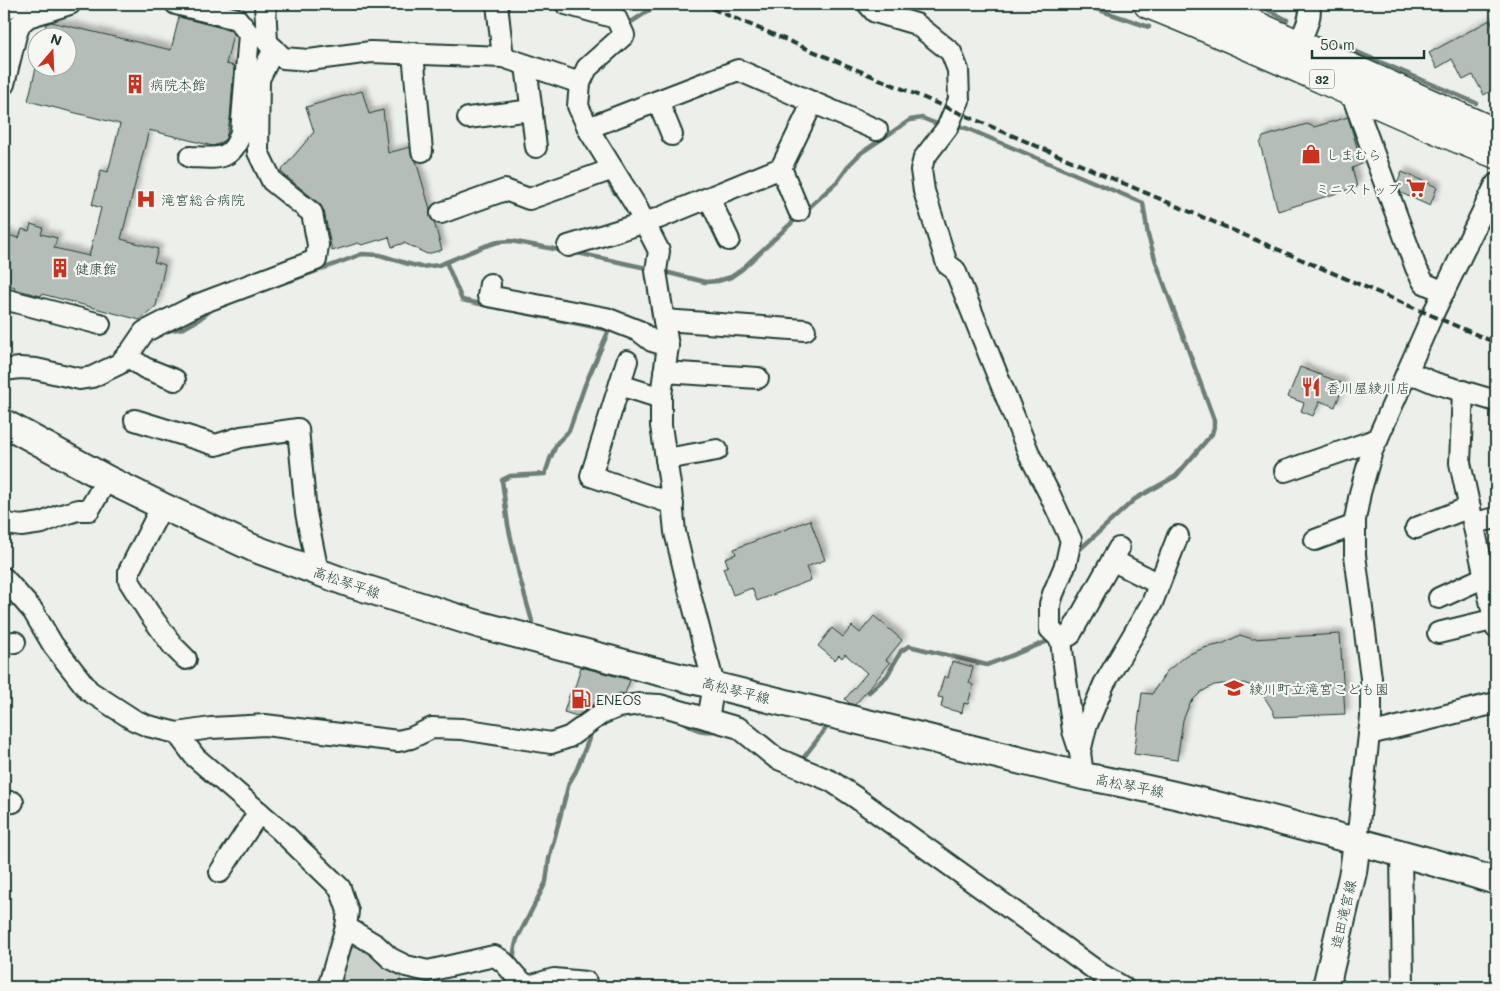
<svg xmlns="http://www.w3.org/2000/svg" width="1500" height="991" viewBox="0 0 1500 991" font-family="Mali,'Klee One',sans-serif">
  <defs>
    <filter id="shadow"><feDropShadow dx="4.5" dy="-4.5" stdDeviation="2.5" flood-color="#0004"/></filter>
  </defs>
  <rect width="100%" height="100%" fill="#edefea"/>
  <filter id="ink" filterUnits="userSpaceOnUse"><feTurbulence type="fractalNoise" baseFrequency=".02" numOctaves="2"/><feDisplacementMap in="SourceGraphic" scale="10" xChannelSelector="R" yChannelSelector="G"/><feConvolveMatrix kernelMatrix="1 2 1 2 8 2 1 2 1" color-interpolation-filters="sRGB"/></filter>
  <g filter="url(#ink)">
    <path fill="#cbd2cc" stroke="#758880" d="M357,945c19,11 44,18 45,42h-66l6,-32z"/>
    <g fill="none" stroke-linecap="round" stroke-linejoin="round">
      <g stroke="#6c7e77" stroke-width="4.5">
        <polyline points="1082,4 1149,27"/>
        <polyline points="1257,4 1287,20"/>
        <polyline points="625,26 659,4"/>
        <polyline points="1336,43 1476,103"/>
        <polyline points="954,129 959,127 966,128 1143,203 1148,235 1156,262 1214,420 1214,427 1212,434 1176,476 1135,499 1079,550 1076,556"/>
        <polyline points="606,178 614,192 622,200"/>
        <polyline points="804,212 838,181 850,164 861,153 910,120 922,118 942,126"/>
        <polyline points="573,252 651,269"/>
        <polyline points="446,262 462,300 490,306"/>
        <polyline points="661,271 705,282 718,281 731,277 741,270 798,217"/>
        <polyline points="290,281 362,254 380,255 405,263 421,267 439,265 485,246 498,242 511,241 565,251"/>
        <polyline points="500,308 609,330 585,385 569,431 557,443 550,459 545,474 510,476 502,480 508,525 520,579 532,621"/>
        <polyline points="166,331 184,328 198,320 214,308"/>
        <polyline points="869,692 887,676 901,651 909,646 987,665 1051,640"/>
        <path d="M682,720c14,11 19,12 37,11"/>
        <polyline points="800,761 801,761 830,723"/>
        <path d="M515,963c-3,-7 0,-16 2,-24l29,-57 3,-23 20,-76 7,-12 17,-42"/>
      </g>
    </g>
    <g fill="#b4bdb8" stroke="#1f3d34" filter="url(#shadow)">
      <polygon points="179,17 230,30 233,34 226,64 234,66 230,119 226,138 221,143 213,146 149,130 121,239 158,249 154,262 165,265 156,306 140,320 42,294 41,296 14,289 15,287 4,284 4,234 19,238 22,229 29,231 31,224 43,228 41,234 57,238 54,248 89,256 101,208 92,205 101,170 108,172 120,124 28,101 36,68 68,68 68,38 43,38 46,24 51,22 171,50"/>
      <polygon points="1490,20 1496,31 1496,88 1484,95 1473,75 1463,80 1452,59 1437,68 1429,53"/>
      <polygon points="362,91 369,114 383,110 388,153 410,147 412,157 416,161 430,209 430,217 434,222 442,250 427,254 404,243 392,247 389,237 362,245 358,243 332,251 324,211 320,204 282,173 281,171 314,132 306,107"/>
      <polygon points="1348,117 1362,164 1352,168 1357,187 1278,211 1260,144 1263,137 1307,124 1314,127"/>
      <polygon points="1402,172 1437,187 1430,206 1401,193 1397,183"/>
      <polygon points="1300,367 1344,384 1335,407 1320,401 1313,416 1301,411 1304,403 1288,397"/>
      <polygon points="810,520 825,560 806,567 811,580 757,601 752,588 733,595 723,568 728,566 725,558 736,554 734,549"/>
      <polygon points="874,616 902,640 886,660 890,663 855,705 849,703 845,699 867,673 845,654 842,658 839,655 835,660 818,646 832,628 843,637 852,626 860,633"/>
      <polygon points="1340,634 1345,714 1275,717 1273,711 1265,698 1252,686 1243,683 1240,685 1223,684 1214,685 1201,692 1190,703 1183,720 1177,760 1134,754 1142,693 1152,694 1166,672 1185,656 1204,648 1222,644 1240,635 1252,639"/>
      <polygon points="952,661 973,667 969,683 973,685 968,704 964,703 962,713 941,707 943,698 938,697 944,676 948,678"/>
      <polygon points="581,667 630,680 625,694 620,693 596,703 577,716 564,712 570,693 573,694"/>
    </g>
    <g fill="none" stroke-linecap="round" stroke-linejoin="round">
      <defs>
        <g id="minor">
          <path d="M176,4l61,15 12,15 -8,98c-9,30 -24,26 -51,25"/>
          <polyline points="265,4 267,42 283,58 309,60 371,52 503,57 580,83"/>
          <polyline points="497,4 503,57"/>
          <polyline points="566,4 616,18 624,35 587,68 580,83 578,106 590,132 636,206 659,251 656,271 668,346 661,395 661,426 671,491 675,532 689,590 714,685 708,719"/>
          <polyline points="868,4 875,12 916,24 951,52 958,70 959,100 947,128 924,158 921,170 924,191 947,264 955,270 1030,456 1049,493 1071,540 1066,563 1053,594 1050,604 1050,629 1061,640 1063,658 1073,731 1080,752 1083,776"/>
          <polyline points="4,9 17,4"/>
          <path d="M1298,45c5,-12 15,-28 11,-41"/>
          <polyline points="413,53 422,151"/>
          <polyline points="526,65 536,147"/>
          <polyline points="4,84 16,35 20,24 28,17 70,4"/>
          <polyline points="1351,92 1416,268 1424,283 1444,292"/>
          <polyline points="658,101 672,135"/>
          <polyline points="468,118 532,110"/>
          <polyline points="588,128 738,70 877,130"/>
          <polyline points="781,168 799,211"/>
          <polyline points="709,198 729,240"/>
          <polyline points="441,213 505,190 529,199 613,169"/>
          <polyline points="568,246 659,218 781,168 813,102"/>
          <polyline points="490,284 488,296 606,318 639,331 652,341 668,346"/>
          <polyline points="4,299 100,324"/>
          <polyline points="664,320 805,330"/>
          <polyline points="127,356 145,368 175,380"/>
          <polyline points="627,361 591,476 673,504"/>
          <polyline points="4,370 20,368 36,369 80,379 92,377 119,364 131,351 144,332 199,304 316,260 318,245 312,213 272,181 258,152 259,79 274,49"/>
          <polyline points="664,372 758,378"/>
          <polyline points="1406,375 1418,376 1435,383 1496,401"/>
          <polyline points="620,385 661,398"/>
          <polyline points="1463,391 1460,463 1496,628"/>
          <polyline points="135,420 216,445 241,437 298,429 306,513 318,572"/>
          <polyline points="666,459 717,450"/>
          <polyline points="1285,471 1378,439"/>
          <polyline points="162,506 129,571 129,581 149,613 173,646 186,659"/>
          <polyline points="1474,523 1496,518"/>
          <polyline points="4,526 8,524 21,526 42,523 58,516 78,510 89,510 107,479"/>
          <polyline points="1416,528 1470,507"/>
          <polyline points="1315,540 1355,525"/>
          <polyline points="1112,560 1159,584"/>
          <polyline points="4,578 33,611 53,645 89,691 134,720 148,726 177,733 195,757 281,831 340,888 348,911 346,927 330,981 331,987"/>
          <polyline points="1439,598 1485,577 1496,574"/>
          <polyline points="1438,633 1496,619"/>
          <polyline points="1061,640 1070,635 1119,548"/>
          <polyline points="4,643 15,642"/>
          <polyline points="177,733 211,728 265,725 398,741 411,738 432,728 462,729 551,743 569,737 601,714 618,707 640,704 660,705 739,728 776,758 831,781 855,797 1101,974 1123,987"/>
          <polyline points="1369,734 1496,703"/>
          <polyline points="1080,752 1086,727 1104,684 1152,603 1178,536"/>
          <polyline points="4,803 13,802"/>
          <polyline points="1357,841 1371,717 1371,678 1355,555 1355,520 1360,493 1372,451 1432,316 1496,184"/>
          <polyline points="1401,854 1403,987"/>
          <polyline points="220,872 259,812"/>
          <path d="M346,927l30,18 14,13 16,8 22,5 66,-15c18,8 17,22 35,30l25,-7 32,3"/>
        </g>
        <g id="major">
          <path d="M4,423l103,56 55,27 91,42 95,35 133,42 166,44 436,107c73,13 144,31 215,50 66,17 133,35 198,55"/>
          <polyline points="1326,987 1353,872 1357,841"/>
        </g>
        <g id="highway">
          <path d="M1148,4c118,46 230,104 348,150"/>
          <polyline points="1208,4 1496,133"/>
        </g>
      </defs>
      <use href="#minor" stroke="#1f3d34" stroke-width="24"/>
      <use href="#major" stroke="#1f3d34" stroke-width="30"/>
      <use href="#highway" stroke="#1f3d34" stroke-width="31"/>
      <use href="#minor" stroke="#f6f6f2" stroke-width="20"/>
      <use href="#major" stroke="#f6f6f2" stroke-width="26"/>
      <use href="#highway" stroke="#f6f6f2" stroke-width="28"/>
      <polyline stroke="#1f3d34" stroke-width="4" stroke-dasharray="8 4" stroke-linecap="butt" points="701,4 955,111 1496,343"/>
    </g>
  </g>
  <defs>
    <symbol id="building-bare" viewBox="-9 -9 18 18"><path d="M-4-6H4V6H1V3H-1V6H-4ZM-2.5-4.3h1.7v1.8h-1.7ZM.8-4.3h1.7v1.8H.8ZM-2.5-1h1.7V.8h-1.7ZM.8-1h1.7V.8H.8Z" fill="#c8321e" stroke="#f6f6f2" stroke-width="2.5" paint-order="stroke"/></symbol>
    <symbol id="shop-bare" viewBox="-9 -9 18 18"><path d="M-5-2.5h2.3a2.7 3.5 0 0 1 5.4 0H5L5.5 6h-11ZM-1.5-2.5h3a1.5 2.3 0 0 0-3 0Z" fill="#c8321e" stroke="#f6f6f2" stroke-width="2.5" paint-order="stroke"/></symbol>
    <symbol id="supermarket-bare" viewBox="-9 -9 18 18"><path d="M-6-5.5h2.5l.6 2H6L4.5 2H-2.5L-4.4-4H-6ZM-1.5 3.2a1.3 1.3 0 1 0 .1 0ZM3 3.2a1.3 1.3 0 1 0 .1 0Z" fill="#c8321e" stroke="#f6f6f2" stroke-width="2.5" paint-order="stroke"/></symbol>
    <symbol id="hospital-bare" viewBox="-9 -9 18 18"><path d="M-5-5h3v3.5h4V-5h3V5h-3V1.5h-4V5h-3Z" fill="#c8321e" stroke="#f6f6f2" stroke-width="2.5" paint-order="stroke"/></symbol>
    <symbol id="restaurant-bare" viewBox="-9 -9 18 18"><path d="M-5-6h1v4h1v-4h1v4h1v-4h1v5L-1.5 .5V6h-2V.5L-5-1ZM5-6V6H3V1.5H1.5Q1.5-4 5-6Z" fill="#c8321e" stroke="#f6f6f2" stroke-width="2.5" paint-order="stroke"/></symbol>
    <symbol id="school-bare" viewBox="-9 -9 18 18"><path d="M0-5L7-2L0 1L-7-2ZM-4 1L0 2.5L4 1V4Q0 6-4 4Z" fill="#c8321e" stroke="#f6f6f2" stroke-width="2.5" paint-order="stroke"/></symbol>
    <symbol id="fuel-bare" viewBox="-9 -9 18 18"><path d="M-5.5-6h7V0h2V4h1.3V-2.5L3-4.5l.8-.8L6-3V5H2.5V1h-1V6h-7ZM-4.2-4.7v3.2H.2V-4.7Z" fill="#c8321e" stroke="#f6f6f2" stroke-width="2.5" paint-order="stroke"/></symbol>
  </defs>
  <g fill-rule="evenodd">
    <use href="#building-bare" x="121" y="70" width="28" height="28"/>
    <use href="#shop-bare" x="1297" y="140" width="28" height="28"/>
    <use href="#supermarket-bare" x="1402" y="174" width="28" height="28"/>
    <use href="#hospital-bare" x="132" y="185" width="28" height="28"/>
    <use href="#building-bare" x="46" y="254" width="28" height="28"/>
    <use href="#restaurant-bare" x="1297" y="373" width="28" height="28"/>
    <use href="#school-bare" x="1220" y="674" width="28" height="28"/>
    <use href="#fuel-bare" x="567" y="685" width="28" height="28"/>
  </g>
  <g text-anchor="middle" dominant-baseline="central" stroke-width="4.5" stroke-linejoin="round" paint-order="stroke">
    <rect fill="#f6f6f2" stroke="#60746d" stroke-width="1" x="1309.5" y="69.5" width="25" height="19" rx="4"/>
    <g font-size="12" font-weight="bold" fill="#1f3d34">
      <text x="1322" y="79">32</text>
    </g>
    <g font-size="14" fill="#1f3d34" stroke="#f6f6f2" text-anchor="start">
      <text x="150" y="84">病院本館</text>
      <text x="1326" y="154">しまむら</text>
      <text x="1401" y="188" text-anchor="end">ミニストップ</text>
      <text x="161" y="199">滝宮総合病院</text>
      <text x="75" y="268">健康館</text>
      <text x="1326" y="387">香川屋綾川店</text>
      <text x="1249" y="688">綾川町立滝宮こども園</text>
      <text x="596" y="699">ENEOS</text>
    </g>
    <g font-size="14" fill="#1f3d34" stroke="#f6f6f2">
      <text transform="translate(347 582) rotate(19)">高松琴平線</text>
      <text transform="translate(736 690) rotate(14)">高松琴平線</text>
      <text transform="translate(1130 785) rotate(11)">高松琴平線</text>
      <text transform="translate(1343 914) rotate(-77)">造田滝宮線</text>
    </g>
  </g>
  <rect width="1500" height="991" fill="none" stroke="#f6f6f2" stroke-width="20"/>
  <rect x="10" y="10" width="1480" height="971" fill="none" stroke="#1f3d34" stroke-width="2" filter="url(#ink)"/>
  <g transform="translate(52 52) rotate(19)"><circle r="24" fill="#f6f6f2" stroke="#a0aca6"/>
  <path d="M0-4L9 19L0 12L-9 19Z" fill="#c8321e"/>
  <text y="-8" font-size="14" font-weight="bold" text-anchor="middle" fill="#1f3d34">N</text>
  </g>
  <path d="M1312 50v8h112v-8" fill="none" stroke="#1f3d34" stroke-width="2.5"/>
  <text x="1320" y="50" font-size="15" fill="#1f3d34" stroke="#f6f6f2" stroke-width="4" paint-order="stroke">50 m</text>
</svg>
